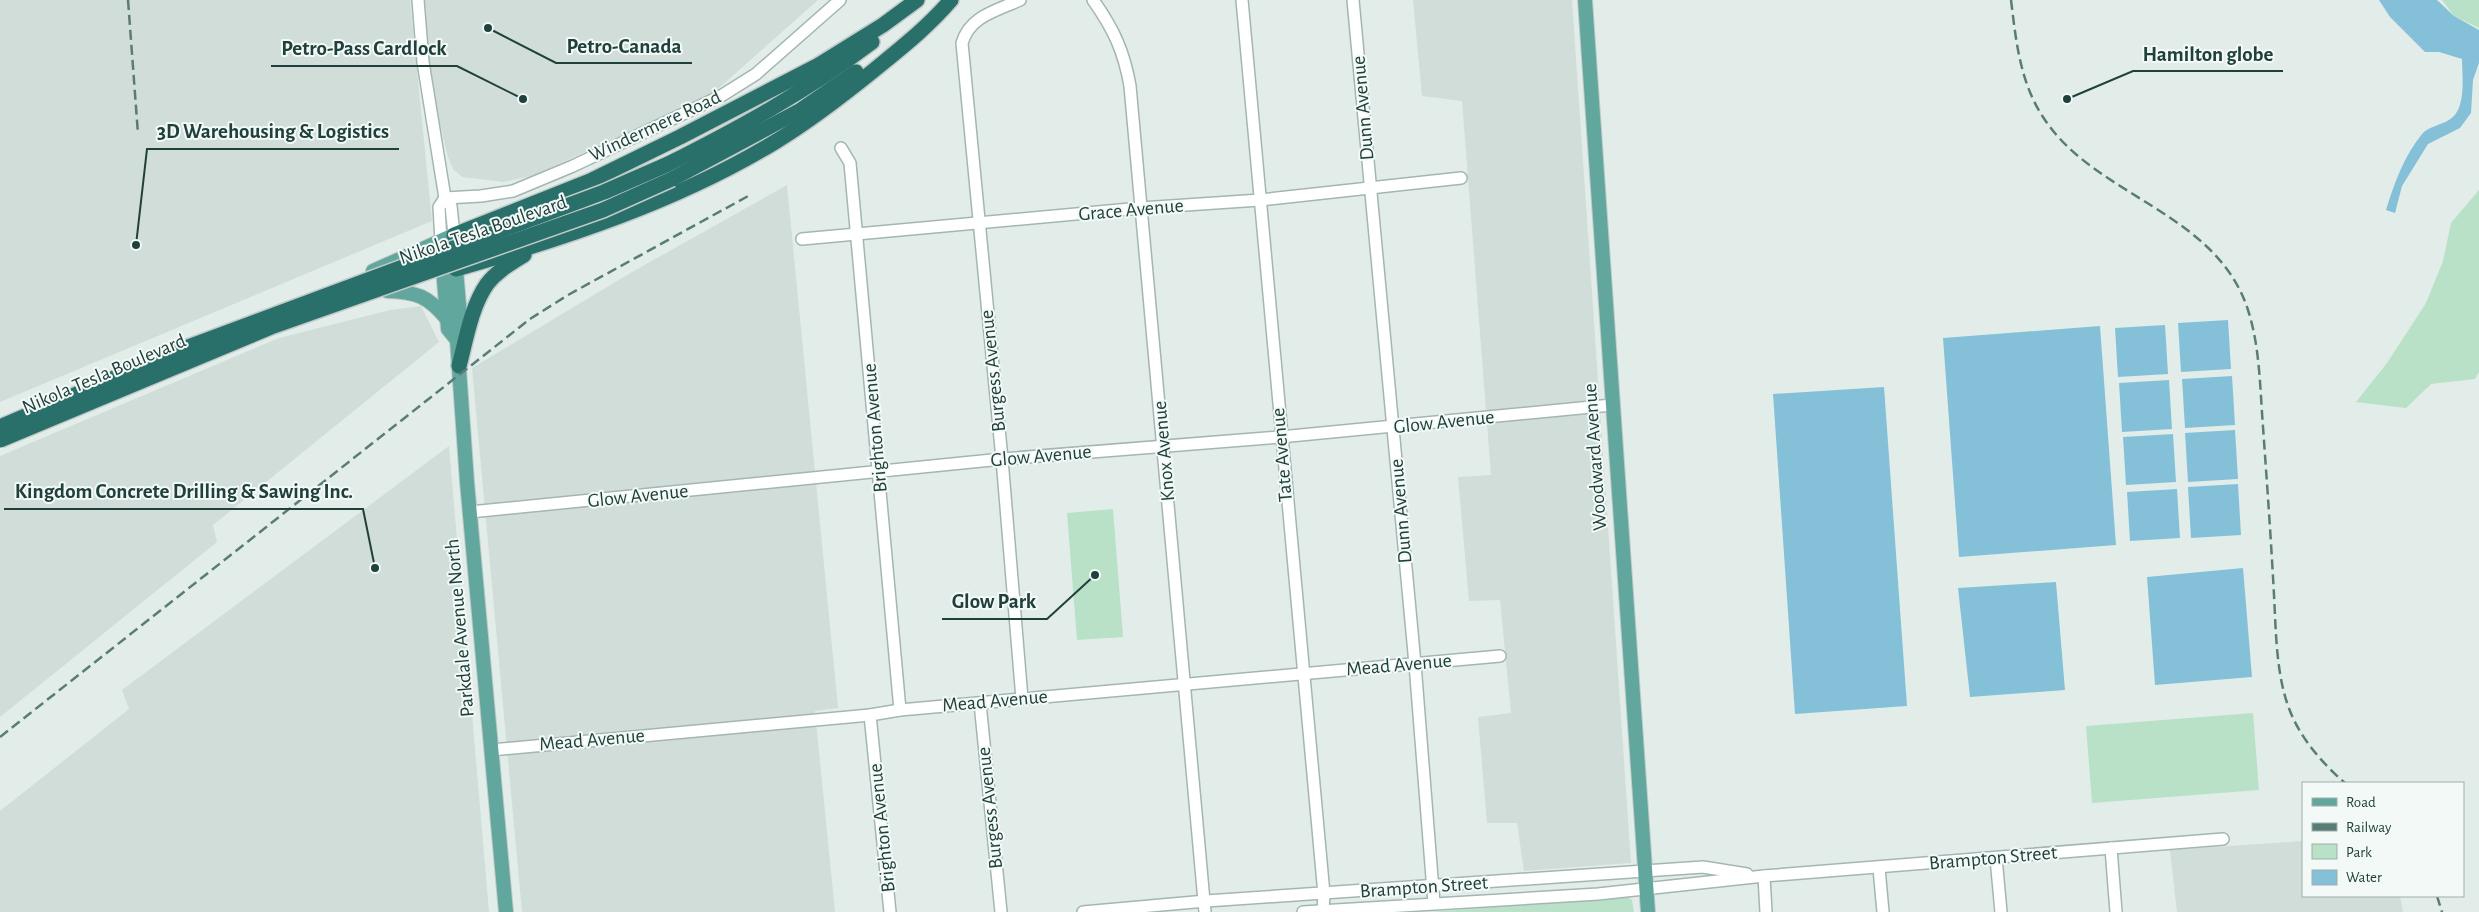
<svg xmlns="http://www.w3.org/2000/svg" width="2479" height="912" viewBox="0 0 2479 912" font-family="'Alegreya Sans',sans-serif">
  <rect width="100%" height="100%" fill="#e2edea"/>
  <g fill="#d0ddd9">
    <polygon points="0,0 410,0 432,221 0,402"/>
    <polygon points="424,0 818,0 711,95 532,176 503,182 462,177 453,169 448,157 432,92"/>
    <polygon points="1413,0 1572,0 1631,863 1524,871 1517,823 1487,823 1478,717 1511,713 1500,600 1469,601 1458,477 1491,475 1462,101 1422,96"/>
    <polygon points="787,185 838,708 815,711 835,912 522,912 472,368 632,272"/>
    <polygon points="421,306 439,342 213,525 217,542 0,717 0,456 279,338 390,310"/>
    <polygon points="449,446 489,912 0,912 0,811 129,709 122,690"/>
    <polygon points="2303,841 2303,896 2400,896 2403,912 2177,912 2170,850"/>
  </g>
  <g fill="#b8e1c8">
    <polygon points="2442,0 2479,0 2479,28 2454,16"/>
    <polygon points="2479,190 2479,372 2475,379 2431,384 2406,408 2356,402 2387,363 2426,303 2443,261 2451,223"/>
    <polygon points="1113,509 1123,637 1077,640 1067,513"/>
    <polygon points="2253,713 2259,790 2092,803 2086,726"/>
    <polygon points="1627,897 1632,900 1634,912 1430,912"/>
  </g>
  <g fill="#84c1d8">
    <path d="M2379,0h58l17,16 25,14v33l-6,17 -2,33 -11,15 -32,16 -26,42 -7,27 -9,-3c8,-26 18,-54 36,-76 6,-7 19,-9 27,-14 18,-10 13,-44 13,-61l-23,-7h-14l-35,-35z"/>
    <polygon points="2228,320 2231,369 2181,372 2178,323"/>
    <polygon points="2165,325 2168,374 2118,377 2115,328"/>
    <polygon points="2100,326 2116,545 1959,557 1943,338"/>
    <polygon points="2232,376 2235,425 2185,428 2182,379"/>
    <polygon points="2169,380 2172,429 2122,432 2119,383"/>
    <polygon points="1884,387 1907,706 1795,714 1773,394"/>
    <polygon points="2235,430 2238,479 2188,482 2185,433"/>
    <polygon points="2173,434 2176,482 2126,485 2123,437"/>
    <polygon points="2238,484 2241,535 2191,538 2188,487"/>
    <polygon points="2177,489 2180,538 2130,541 2127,492"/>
    <polygon points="2243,568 2252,677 2155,685 2147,577"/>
    <polygon points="2056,582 2065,690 1970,697 1958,588"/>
  </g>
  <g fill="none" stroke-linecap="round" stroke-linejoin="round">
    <defs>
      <g id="minor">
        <polyline points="418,0 423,62 445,198 451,206 454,235"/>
        <path d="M1020,0c-24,11 -50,16 -58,43l40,416 20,240"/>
        <path d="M1093,0c20,28 31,51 37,86l75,826"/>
        <polyline points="1242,0 1324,894 1323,911"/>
        <polyline points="1353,0 1415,664 1434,903"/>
        <polyline points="841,148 850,163 900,710"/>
        <polyline points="445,198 481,196 513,191 573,166 721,96 756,74 840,0"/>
        <polyline points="802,239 1141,208 1260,200 1461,178"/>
        <polyline points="441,241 439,207 445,198"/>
        <polyline points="470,512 1002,459 1280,437 1612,405"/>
        <polyline points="980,703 1001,912"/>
        <polyline points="870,715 890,912"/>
        <polyline points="491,750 870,715 900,710 1500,656"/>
        <polyline points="2111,848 2116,912"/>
        <polyline points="1996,858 2001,912"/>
        <polyline points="1879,868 1883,912"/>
        <polyline points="1764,876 1766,912"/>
        <polyline points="1083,912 1206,901 1703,867 1747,874"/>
        <polyline points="1303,912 1598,894 1764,876 2223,839"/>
      </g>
      <g id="major">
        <polyline points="1585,0 1648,912"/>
        <polyline points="442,257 448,329 457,340"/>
        <polyline points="455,258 461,327 457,340 467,482 506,912"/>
        <polyline points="373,271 454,235"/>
        <path d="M387,291c30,1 41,5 60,28"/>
      </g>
      <g id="highway">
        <path d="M666,165c72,-36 141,-74 206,-123"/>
        <polyline points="672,179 801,110 856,72"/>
        <polyline points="454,235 590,181 680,137 817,66 883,25 917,0"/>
        <path d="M456,269c109,-31 222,-68 319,-127 35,-21 67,-46 98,-71 28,-23 55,-44 78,-71"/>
        <path d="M459,366c7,-26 12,-59 28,-82 10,-13 24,-21 37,-29"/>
      </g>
    </defs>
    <use href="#minor" stroke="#a4b6b2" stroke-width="14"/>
    <use href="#major" stroke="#c1cac8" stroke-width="16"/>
    <use href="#highway" stroke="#c1cac8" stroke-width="18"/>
    <use href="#minor" stroke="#fff" stroke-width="11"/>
    <use href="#major" stroke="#62a79e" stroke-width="14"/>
    <use href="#highway" stroke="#296f6a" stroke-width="15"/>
    <g stroke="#5a7c77" stroke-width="2.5" stroke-dasharray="10 5" stroke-linecap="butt">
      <polyline points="128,0 138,134"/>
      <path d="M2011,0c5,41 9,82 32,117 51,80 173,94 205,193 12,37 12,79 15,117 4,56 8,112 11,168 2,37 2,81 16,116 11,28 33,53 55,72"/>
      <polyline points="0,737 530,319 568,295 750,195"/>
      <polyline points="2437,896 2442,912"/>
    </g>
    <defs>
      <g id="highway-bridge">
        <polyline points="0,427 180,350 604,192 666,165"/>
        <polyline points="0,440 271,327 603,210 672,179"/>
      </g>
    </defs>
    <use href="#highway-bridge" stroke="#c1cac8" stroke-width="18" stroke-linecap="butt"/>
    <use href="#highway-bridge" stroke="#296f6a" stroke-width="15"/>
  </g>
  <g text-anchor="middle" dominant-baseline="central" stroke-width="4" stroke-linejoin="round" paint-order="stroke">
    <g font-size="20" fill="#20403b" stroke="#f3f9f7">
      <text transform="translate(1363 108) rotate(-95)">Dunn Avenue</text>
      <text transform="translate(655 126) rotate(-25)">Windermere Road</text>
      <text transform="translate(1131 210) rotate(-5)">Grace Avenue</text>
      <text transform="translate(483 230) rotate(-19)">Nikola Tesla Boulevard</text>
      <text transform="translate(993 371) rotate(-96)">Burgess Avenue</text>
      <text transform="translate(104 374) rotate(-23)">Nikola Tesla Boulevard</text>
      <text transform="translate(1444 422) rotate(-6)">Glow Avenue</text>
      <text transform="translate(875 428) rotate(-95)">Brighton Avenue</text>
      <text transform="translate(1164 451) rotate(-95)">Knox Avenue</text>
      <text transform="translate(1282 455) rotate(-95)">Tate Avenue</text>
      <text transform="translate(1041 456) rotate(-5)">Glow Avenue</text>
      <text transform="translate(1595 457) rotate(-94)">Woodward Avenue</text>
      <text transform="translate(638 496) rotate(-6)">Glow Avenue</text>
      <text transform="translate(1401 511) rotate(-95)">Dunn Avenue</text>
      <text transform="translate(460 628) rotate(-95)">Parkdale Avenue North</text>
      <text transform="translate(1399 665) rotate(-5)">Mead Avenue</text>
      <text transform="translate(995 701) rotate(-5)">Mead Avenue</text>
      <text transform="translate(592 740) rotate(-5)">Mead Avenue</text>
      <text transform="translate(990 808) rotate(-96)">Burgess Avenue</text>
      <text transform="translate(882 828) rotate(-96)">Brighton Avenue</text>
      <text transform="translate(1993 858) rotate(-5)">Brampton Street</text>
      <text transform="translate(1424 887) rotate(-4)">Brampton Street</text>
    </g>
  </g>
  <path fill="none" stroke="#20403b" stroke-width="2" d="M488 28L556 63H692M523 99L457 66H271M2067 99L2133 71H2283M136 245L147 149H399M375 568L363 509H4M1095 575L1047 619H942"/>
  <g fill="#20403b" stroke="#f3f9f7" stroke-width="2">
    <circle cx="488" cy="28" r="5"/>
    <circle cx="523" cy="99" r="5"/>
    <circle cx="2067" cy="99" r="5"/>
    <circle cx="136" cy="245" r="5"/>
    <circle cx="375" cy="568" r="5"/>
    <circle cx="1095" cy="575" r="5"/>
  </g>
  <g font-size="21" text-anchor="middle" font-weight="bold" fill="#20403b" stroke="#f3f9f7" stroke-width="4" stroke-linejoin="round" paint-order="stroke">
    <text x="624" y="53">Petro-Canada</text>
    <text x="364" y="55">Petro-Pass Cardlock</text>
    <text x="2208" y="61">Hamilton globe</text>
    <text x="273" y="138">3D Warehousing &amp; Logistics</text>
    <text x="184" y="498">Kingdom Concrete Drilling &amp; Sawing Inc.</text>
    <text x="994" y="608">Glow Park</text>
  </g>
  <rect x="2302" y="782" width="162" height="115" fill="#f3f9f7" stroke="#9fafac"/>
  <rect x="2312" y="798" width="25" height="8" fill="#62a79e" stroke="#9fafac"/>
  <text x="2346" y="807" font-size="15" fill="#20403b">Road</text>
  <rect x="2312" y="823" width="25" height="8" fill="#5a7c77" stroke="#9fafac"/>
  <text x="2346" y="832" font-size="15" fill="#20403b">Railway</text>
  <rect x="2312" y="844" width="25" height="15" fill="#b8e1c8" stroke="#9fafac"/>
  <text x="2346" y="857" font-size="15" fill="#20403b">Park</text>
  <rect x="2312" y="870" width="25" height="15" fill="#84c1d8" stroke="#9fafac"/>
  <text x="2346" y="882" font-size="15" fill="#20403b">Water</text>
</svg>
